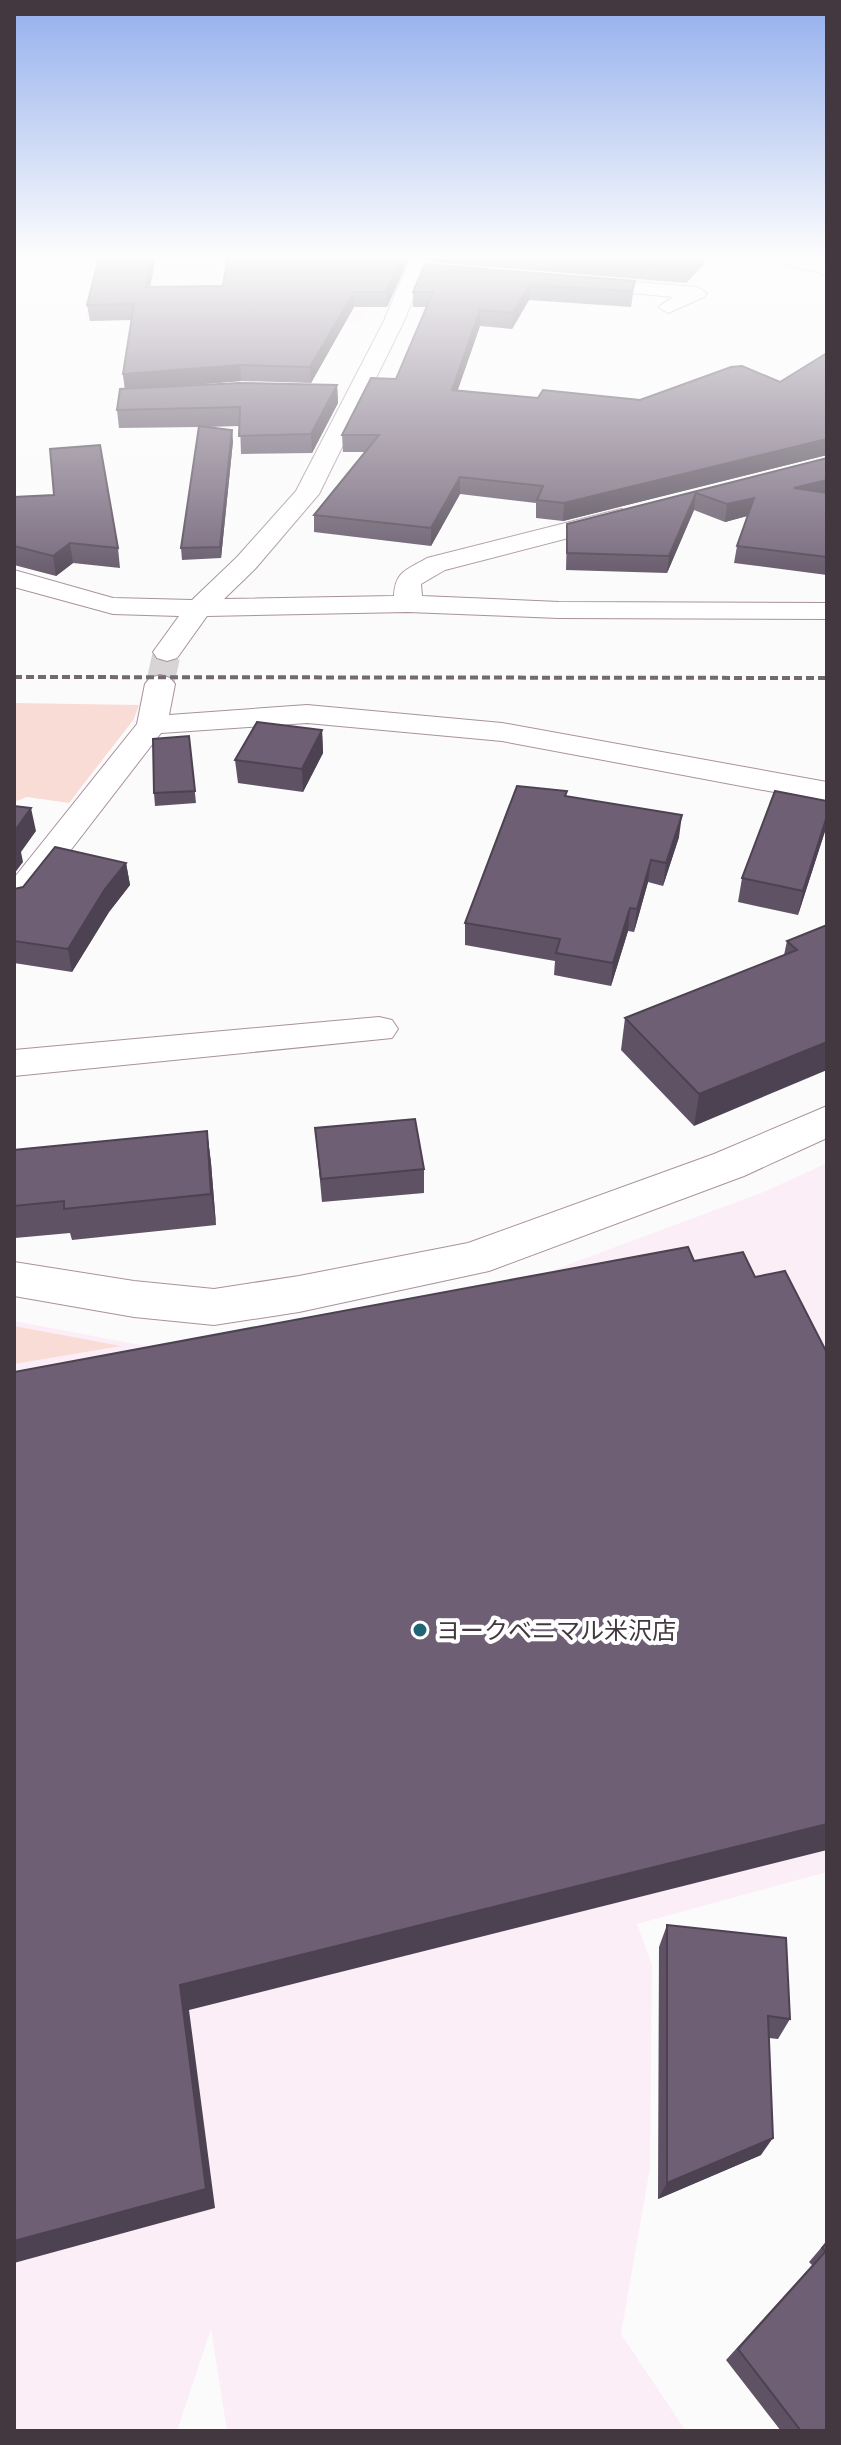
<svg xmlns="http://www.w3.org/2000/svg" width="841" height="2445" viewBox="0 0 841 2445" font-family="'Archivo Narrow','Noto Sans JP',sans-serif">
  <rect width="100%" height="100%" fill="#fbfbfb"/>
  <g fill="#fceef6">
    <polygon points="222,254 219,276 251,276 248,309 365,310 362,322 85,321 98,255"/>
    <polygon points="827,1163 827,1872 637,1924 652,1965 650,2168 621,2334 686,2431 227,2431 211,2329 177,2431 14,2431 14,1321 151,1347 248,1346 516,1284 766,1191"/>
  </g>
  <g fill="#fadcd6">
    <polygon points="14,703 139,705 134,719 69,803 27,797 14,802"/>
    <polygon points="14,1326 121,1346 14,1364"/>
  </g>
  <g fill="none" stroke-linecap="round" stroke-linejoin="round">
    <polyline stroke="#d6d4d5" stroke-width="28" stroke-dasharray="28 14" stroke-linecap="butt" points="160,684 167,652"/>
    <defs>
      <g id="street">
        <path d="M412,254h19l-27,67 -85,173 -64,75 -31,30 170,-3c1,-25 13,-26 33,-38l194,-49 9,3 4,5 -4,5 -185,48 -24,14 1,12 137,6 268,1v16l-268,-1 -151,-6 -201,4 -30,42 -10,3 -10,-3 -4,-6 26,-36 -66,-2 -99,-27v-17l99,28 79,2 45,-43 59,-66 88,-170z"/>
        <polygon points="778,254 798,254 827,263 827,275 786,264"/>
        <polygon points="577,277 697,287 707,293 704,297 668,313 658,307 673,297 570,287 567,283 570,279"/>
        <polygon points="160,675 170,678 175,684 169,715 307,705 502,723 827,782 827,802 502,741 307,723 161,733 26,908 14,911 14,878 137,724 145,684 150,678"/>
        <polygon points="379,1017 392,1020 398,1029 392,1038 14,1076 14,1050"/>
      </g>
      <polygon id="secondary" points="827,1106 827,1138 744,1176 489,1271 299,1312 214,1325 134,1317 14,1296 14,1262 134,1281 214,1289 299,1276 468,1243 714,1154"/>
    </defs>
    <use href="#street" stroke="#a991a0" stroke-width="2"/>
    <use href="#secondary" stroke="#a991a0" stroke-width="2"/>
    <use href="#street" fill="#fff" fill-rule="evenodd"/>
    <use href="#secondary" fill="#fff" fill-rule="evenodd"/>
    <polyline stroke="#736a70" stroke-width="4" stroke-dasharray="8 4" stroke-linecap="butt" points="14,677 827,678"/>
  </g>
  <g fill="#5f5264">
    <polygon points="100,254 153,254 154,266 150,287 223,286 228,254 411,254 387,307 354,307 311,383 241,381 178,386 337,385 338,403 312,453 241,454 240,426 206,427 233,441 221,558 182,560 181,548 199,427 119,428 117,410 125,389 123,374 131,320 90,321 87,305"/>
    <polygon points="431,254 705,254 704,264 686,283 431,262"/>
    <polygon points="425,264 635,281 631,307 529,300 512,329 480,326 457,391 538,398 640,400 780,382 827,353 827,455 563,521 536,518 536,503 460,494 431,546 314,532 314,515 365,452 343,452 342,435 396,379 427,307 413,307 413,292"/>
    <polygon points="827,458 827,575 734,563 737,546 747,516 725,522 694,510 667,573 566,570 567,524"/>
    <polygon points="14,497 118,548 120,568 73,563 56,576 14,565"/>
    <polygon points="322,730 323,753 303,792 238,783 235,760"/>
    <polygon points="189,736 196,803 155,806 154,793"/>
    <polygon points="567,797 679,837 663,886 648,882 634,932 628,931 611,986 554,975 555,961 465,945 465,923"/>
    <polygon points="827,825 798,915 738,902 742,878"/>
    <polygon points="126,863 130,885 109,912 72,972 14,963 14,889"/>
    <polygon points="827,925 694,1126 621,1050 625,1018 784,955 787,941"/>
    <polygon points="315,1128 424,1169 424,1193 322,1202"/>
    <polygon points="207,1131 211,1163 216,1225 72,1240 70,1233 15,1238 14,1150"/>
    <polygon points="667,1925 790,2019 778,2039 769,2038 761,2155 658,2199 659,1947"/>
    <polygon points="827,2241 827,2431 781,2431 726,2360 812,2265 809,2262"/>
  </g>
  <g fill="#4d4251">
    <polygon points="152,254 154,266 147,302 146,287"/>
    <polygon points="404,254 411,254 387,307 386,292"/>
    <polygon points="701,254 705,254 704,264 686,283 688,268"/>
    <polygon points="530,285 529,300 512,329 513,313"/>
    <polygon points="354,292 354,307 311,383 310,367"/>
    <polygon points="480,310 480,326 452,407 452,390"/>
    <polygon points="240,365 241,381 125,390 123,374"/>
    <polygon points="337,385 338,403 312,453 311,434"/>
    <polygon points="232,430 233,441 221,558 220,547"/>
    <polygon points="827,439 827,455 563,521 564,503"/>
    <polygon points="460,477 460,494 431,546 431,528"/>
    <polygon points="827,480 827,496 794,488"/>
    <polygon points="696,493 694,510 667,573 669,556"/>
    <polygon points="754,498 751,515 725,522 727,504"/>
    <polygon points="70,543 73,563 56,576 53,556"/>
    <polygon points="322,730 323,753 303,792 302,769"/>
    <polygon points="31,808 36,831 21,852 23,862 14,874 14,832"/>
    <polygon points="682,815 679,837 663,886 666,863"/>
    <polygon points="827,816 827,825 798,915 803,891"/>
    <polygon points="651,860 648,882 634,932 637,909"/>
    <polygon points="126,863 130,885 109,912 72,972 68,949 105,889"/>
    <polygon points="630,908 628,931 611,986 613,963"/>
    <polygon points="827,1042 827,1070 694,1126 699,1094"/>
    <polygon points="207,1131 211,1163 216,1225 211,1194"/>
    <polygon points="827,1824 827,1850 189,2010 215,2208 14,2263 14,2241 180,1985"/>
    <polygon points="773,2138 761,2155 658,2199 667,2183"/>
  </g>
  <g fill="#6e5f74" stroke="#4d4251" stroke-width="2">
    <polygon points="100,254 152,254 146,287 223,286 228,254 404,254 386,292 354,292 310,367 240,365 123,374 134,304 87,305"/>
    <polygon points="514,254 701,254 688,268"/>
    <polygon points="425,264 635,281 632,291 530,285 513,313 480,310 452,390 538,398 543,390 640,400 731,367 742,366 780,382 827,353 827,439 564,503 537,500 543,486 460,477 431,528 314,515 379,435 342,435 371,378 396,379 433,292 413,292"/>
    <polygon points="240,383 337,385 311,434 239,436 240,407 117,410 120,389"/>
    <polygon points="199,426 232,430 220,547 181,548"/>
    <polygon points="100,445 118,548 70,543 53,556 14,546 14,497 54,495 50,449"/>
    <polygon points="827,458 827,480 794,488 827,493 827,557 737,546 754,498 727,504 696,493 669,556 567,553 567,524"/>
    <polygon points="257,722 322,730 302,769 235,760"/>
    <polygon points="189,736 195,791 154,793 153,739"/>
    <polygon points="517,786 567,791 565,796 682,815 666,863 651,860 637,909 630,908 613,963 556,953 560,939 465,923"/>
    <polygon points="775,791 827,801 827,816 803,891 742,878"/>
    <polygon points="14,806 31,808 14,832"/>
    <polygon points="55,847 126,863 105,889 68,949 14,941 14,889 23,887"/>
    <polygon points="827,925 827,1042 699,1094 625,1018 797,950 787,941"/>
    <polygon points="415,1119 424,1169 321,1179 315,1128"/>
    <polygon points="207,1131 211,1194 64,1209 64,1201 14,1206 14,1150"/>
    <polygon points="688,1247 694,1261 743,1252 755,1277 785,1271 827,1353 827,1824 180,1985 206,2189 14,2241 14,1372"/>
    <polygon points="667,1925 786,1938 790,2019 768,2016 773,2138 667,2183"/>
    <polygon points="827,2242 827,2431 801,2431 738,2349 826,2251 822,2248"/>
  </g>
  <linearGradient id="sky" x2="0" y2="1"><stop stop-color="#93afed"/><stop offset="0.43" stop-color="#fdfdfd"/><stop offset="1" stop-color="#fdfdfd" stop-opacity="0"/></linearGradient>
  <rect width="841" height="597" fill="url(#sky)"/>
  <circle fill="#1f6575" stroke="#fff" stroke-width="3" cx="420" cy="1630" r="8"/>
  <g text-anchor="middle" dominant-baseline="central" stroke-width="8" stroke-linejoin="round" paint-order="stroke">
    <g font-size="24" fill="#43383f" stroke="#fff" text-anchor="start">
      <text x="436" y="1630">ヨークベニマル米沢店</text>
    </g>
  </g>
  <rect width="841" height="2445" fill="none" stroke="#43383f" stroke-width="32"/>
</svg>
